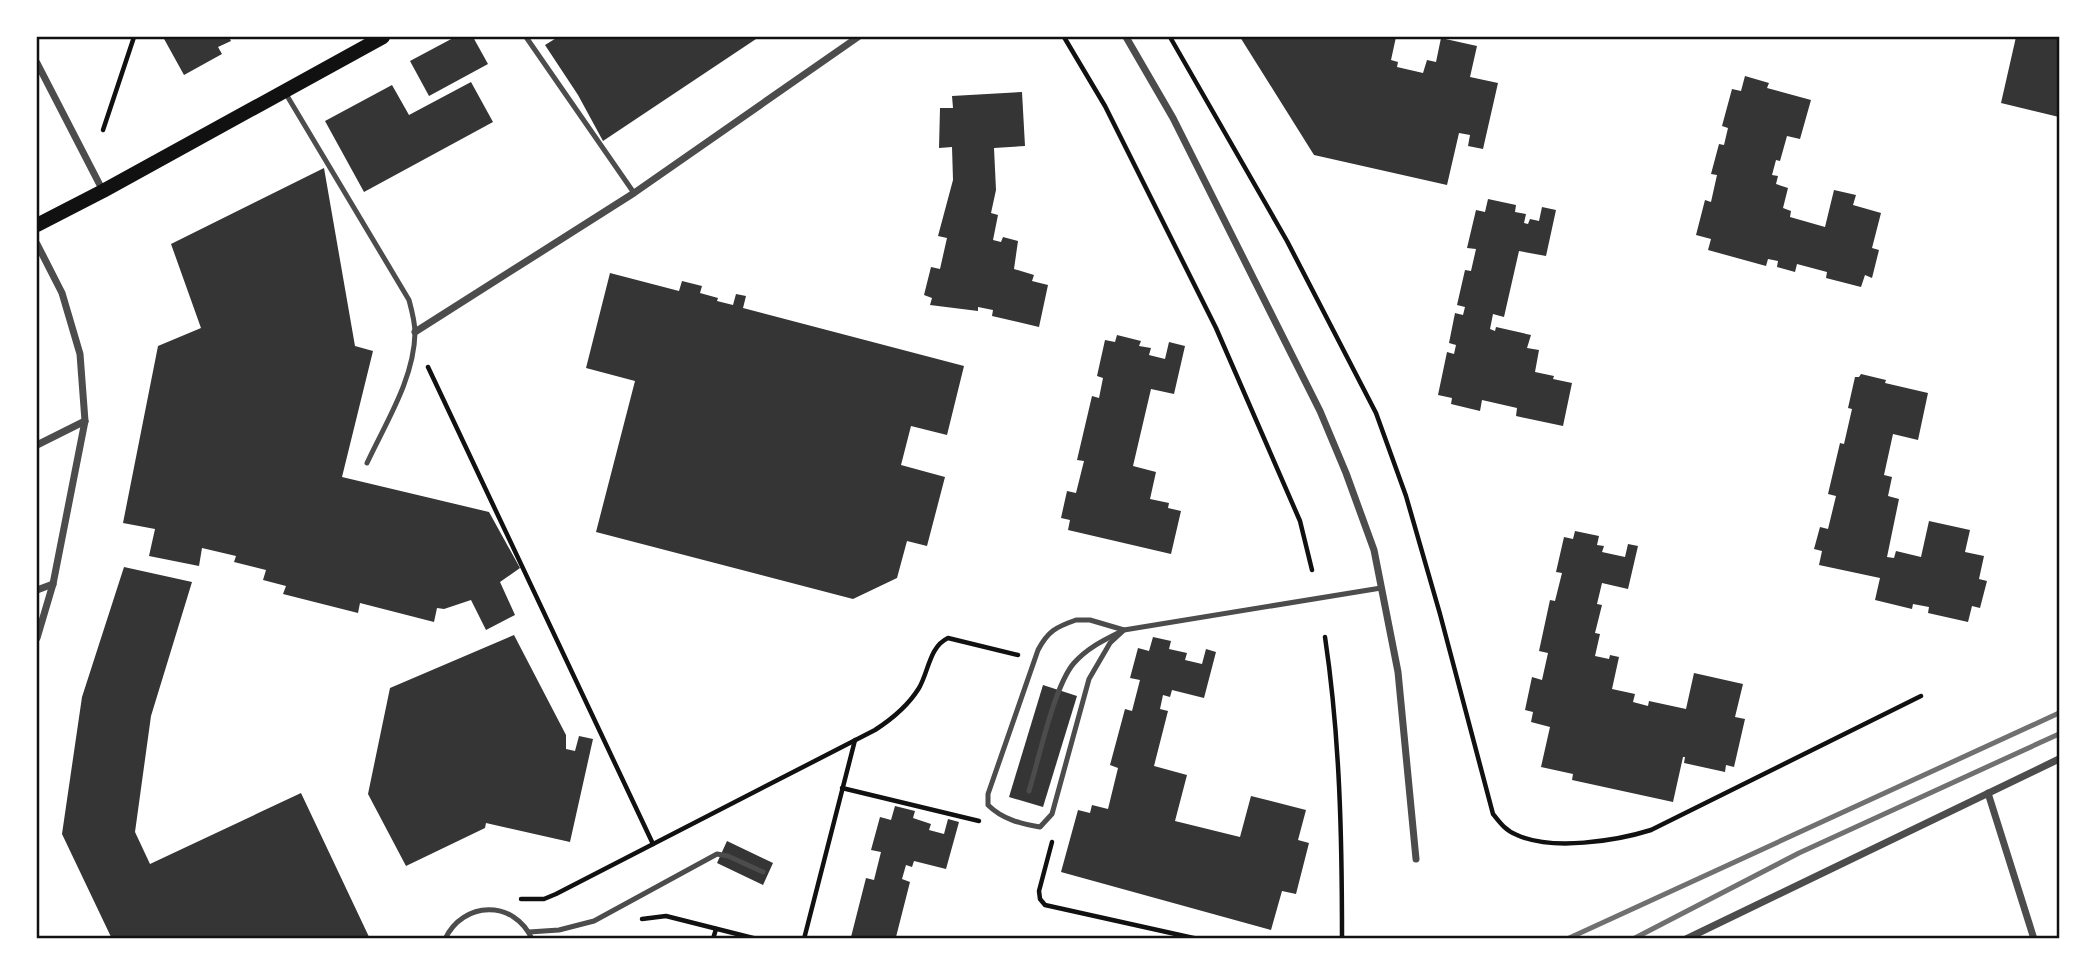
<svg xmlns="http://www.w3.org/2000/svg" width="2096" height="976" viewBox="0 0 2096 976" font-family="Barlow,sans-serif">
  <rect width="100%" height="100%" fill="#fff"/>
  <g fill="#353535">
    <polygon points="163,37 229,37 231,41 218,47 222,54 184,75"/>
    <polygon points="455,37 473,37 488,64 429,96 410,61"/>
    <polygon points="558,37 759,37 603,141 578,95 545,45"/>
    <polygon points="1240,37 1396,37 1391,60 1398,62 1397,67 1423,73 1427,60 1436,62 1441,38 1477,46 1470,77 1498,83 1483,149 1468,146 1470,135 1459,133 1447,185 1314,155"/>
    <polygon points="2016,37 2059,37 2059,117 2001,103"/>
    <polygon points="1745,76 1769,83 1767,88 1811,100 1800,139 1787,136 1780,161 1776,160 1772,175 1778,176 1776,184 1788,188 1783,208 1791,211 1790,217 1825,227 1834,190 1856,195 1853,205 1881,213 1872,248 1879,250 1872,278 1865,275 1861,287 1826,278 1827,272 1797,264 1795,272 1777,267 1778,261 1768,259 1766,266 1708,250 1711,239 1696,235 1705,200 1711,202 1717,175 1711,174 1719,144 1724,145 1728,128 1722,126 1732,89 1741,91"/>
    <polygon points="471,82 493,122 364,192 325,121 392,85 409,115"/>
    <polygon points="1022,92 1025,146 994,148 996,190 991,213 998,215 993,240 1001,242 1003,237 1018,241 1014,269 1034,275 1032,281 1048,285 1039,327 992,316 993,310 978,307 978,311 930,305 932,298 924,295 931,267 940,269 947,238 938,236 953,180 952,147 939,148 940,108 953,108 952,96"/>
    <polygon points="324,168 355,346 373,351 342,477 489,512 520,568 500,582 515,615 486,630 471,600 444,609 437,608 434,622 360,603 358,613 283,594 286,586 263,580 266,570 234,562 236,556 202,548 199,566 149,556 155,529 123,523 158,346 201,328 171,244"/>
    <polygon points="1488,199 1516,205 1515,212 1526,214 1524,223 1528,224 1530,219 1539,221 1542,207 1556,210 1546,256 1519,251 1504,317 1493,314 1490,329 1495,331 1496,327 1531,335 1527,348 1539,350 1535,372 1554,376 1553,379 1572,383 1563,426 1516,416 1517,408 1482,400 1480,411 1451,404 1452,398 1438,395 1447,352 1454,354 1456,345 1449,343 1455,313 1463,315 1465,307 1457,305 1465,270 1471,271 1476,249 1467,248 1476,210 1485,212"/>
    <polygon points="610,273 679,291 682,281 702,286 700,293 718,298 717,301 733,305 736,294 746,296 743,308 964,366 947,435 911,426 901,465 945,477 927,546 907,541 897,578 853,599 596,532 635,381 586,368"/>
    <polygon points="1117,335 1141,341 1139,346 1151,348 1149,355 1165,359 1169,342 1185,346 1174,394 1151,389 1133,466 1156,472 1150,499 1169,503 1168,508 1181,511 1171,554 1068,530 1070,520 1061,518 1067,491 1076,493 1084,461 1077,460 1092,396 1099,398 1103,378 1097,376 1105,340 1115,342"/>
    <polygon points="1861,374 1886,380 1885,383 1928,393 1918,440 1893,434 1884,475 1892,477 1888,496 1899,499 1887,557 1894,558 1896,551 1921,557 1929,521 1970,530 1965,552 1984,556 1979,579 1987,581 1980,608 1972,606 1968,622 1928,613 1929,607 1913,604 1912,609 1875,600 1880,578 1819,565 1822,551 1814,549 1820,527 1828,529 1836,496 1828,494 1840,443 1844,444 1852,409 1848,408 1855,377 1859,377"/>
    <polygon points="1575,531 1599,536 1597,545 1604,546 1602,552 1625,557 1628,544 1638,546 1628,589 1602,583 1597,604 1602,605 1595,633 1600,634 1595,656 1609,659 1610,655 1619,657 1612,689 1635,694 1633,702 1648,706 1649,701 1686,709 1694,673 1743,684 1735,717 1745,719 1734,767 1726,765 1725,772 1684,763 1685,757 1683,757 1673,802 1572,780 1573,774 1541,767 1550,727 1531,722 1533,712 1525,710 1532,677 1542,680 1548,653 1539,651 1550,600 1555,601 1562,573 1556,572 1564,537 1573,539"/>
    <polygon points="124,567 192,582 151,716 135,832 150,864 301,793 370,939 112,939 62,834 82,697"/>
    <polygon points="514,635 566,735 566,749 575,751 579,736 593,739 570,842 486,823 485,828 406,866 368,794 390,688"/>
    <polygon points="1153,637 1171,641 1169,649 1187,653 1185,660 1202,664 1206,649 1216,652 1204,698 1172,690 1170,697 1163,695 1160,709 1168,711 1154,766 1187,775 1175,821 1240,837 1251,796 1306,810 1298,840 1309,843 1296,894 1282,891 1271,930 1061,872 1078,810 1090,813 1092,805 1108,809 1118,768 1110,765 1125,709 1132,711 1140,680 1130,678 1138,648 1149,651"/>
    <polygon points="1043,685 1077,696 1043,807 1009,797"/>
    <polygon points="895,806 915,811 913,818 931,824 929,830 944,834 948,819 959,822 946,869 914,861 912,867 906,865 902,879 910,882 896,937 901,939 859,939 851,937 866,878 874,880 881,852 871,850 880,817 891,820"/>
    <polygon points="727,841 773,863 763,885 717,863"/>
  </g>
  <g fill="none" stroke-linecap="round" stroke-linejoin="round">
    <g stroke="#111" stroke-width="4.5">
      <polyline points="1064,37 1105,106 1216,328 1300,521 1312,570"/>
      <path d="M1170,37l117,204 89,172 30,83 34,118 53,200c7,9 13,17 24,21 35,16 99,6 134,-5l270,-134"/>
      <polyline points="103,130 134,37"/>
      <polyline points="428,367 653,844"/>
      <path d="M1325,637c15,100 17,201 17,302"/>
      <polyline points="842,788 979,821"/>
      <polyline points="1052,842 1039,891 1040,899 1045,905 1198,939"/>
      <path d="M521,899h23l12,-5 319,-164c17,-11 33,-24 44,-42 10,-17 10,-41 29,-50l70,17"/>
      <polyline points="642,919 666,916 757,939"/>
      <polyline points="713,939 716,929"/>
      <polyline points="804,939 855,740"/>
    </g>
    <g stroke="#4c4c4c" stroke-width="5">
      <polyline points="526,37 634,193"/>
      <path d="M286,94l123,206c3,11 6,22 6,33 -1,46 -29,89 -48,130"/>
      <path d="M1076,620h14l34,10 -14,13 -21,36 -37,135 -12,13c-19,-3 -38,-8 -52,-22v-11l50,-144c10,-19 18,-23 38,-30z"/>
      <path d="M1029,791c10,-32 25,-105 45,-128 14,-16 32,-24 50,-33l257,-42"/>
      <polyline points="529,932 559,930 594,921 717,854 728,856 763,872"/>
      <path d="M445,939c18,-38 69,-40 87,0"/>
    </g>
    <g stroke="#4c4c4c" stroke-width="7">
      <polyline points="1126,37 1173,118 1320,411 1346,473 1374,550 1398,672 1416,859"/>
      <polyline points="37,63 103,191"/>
      <polyline points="37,244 62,293 80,354 85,421 53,584 37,638"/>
      <polyline points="415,332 634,193 858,37"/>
      <polyline points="37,445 85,421"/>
      <polyline points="37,590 53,584"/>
      <polyline points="1988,793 2034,939"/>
      <polyline points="1686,939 2059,759"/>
    </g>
    <polyline stroke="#111" stroke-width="14" points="37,225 103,191 383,37"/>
    <g stroke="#707070" stroke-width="5">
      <polyline points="1567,939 2059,713"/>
      <polyline points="1633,939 1799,853 2059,734"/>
    </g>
  </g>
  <rect width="2096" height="976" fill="none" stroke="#ffffff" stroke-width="77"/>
  <rect x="38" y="38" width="2020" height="899" fill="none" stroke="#111" stroke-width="2.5"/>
</svg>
